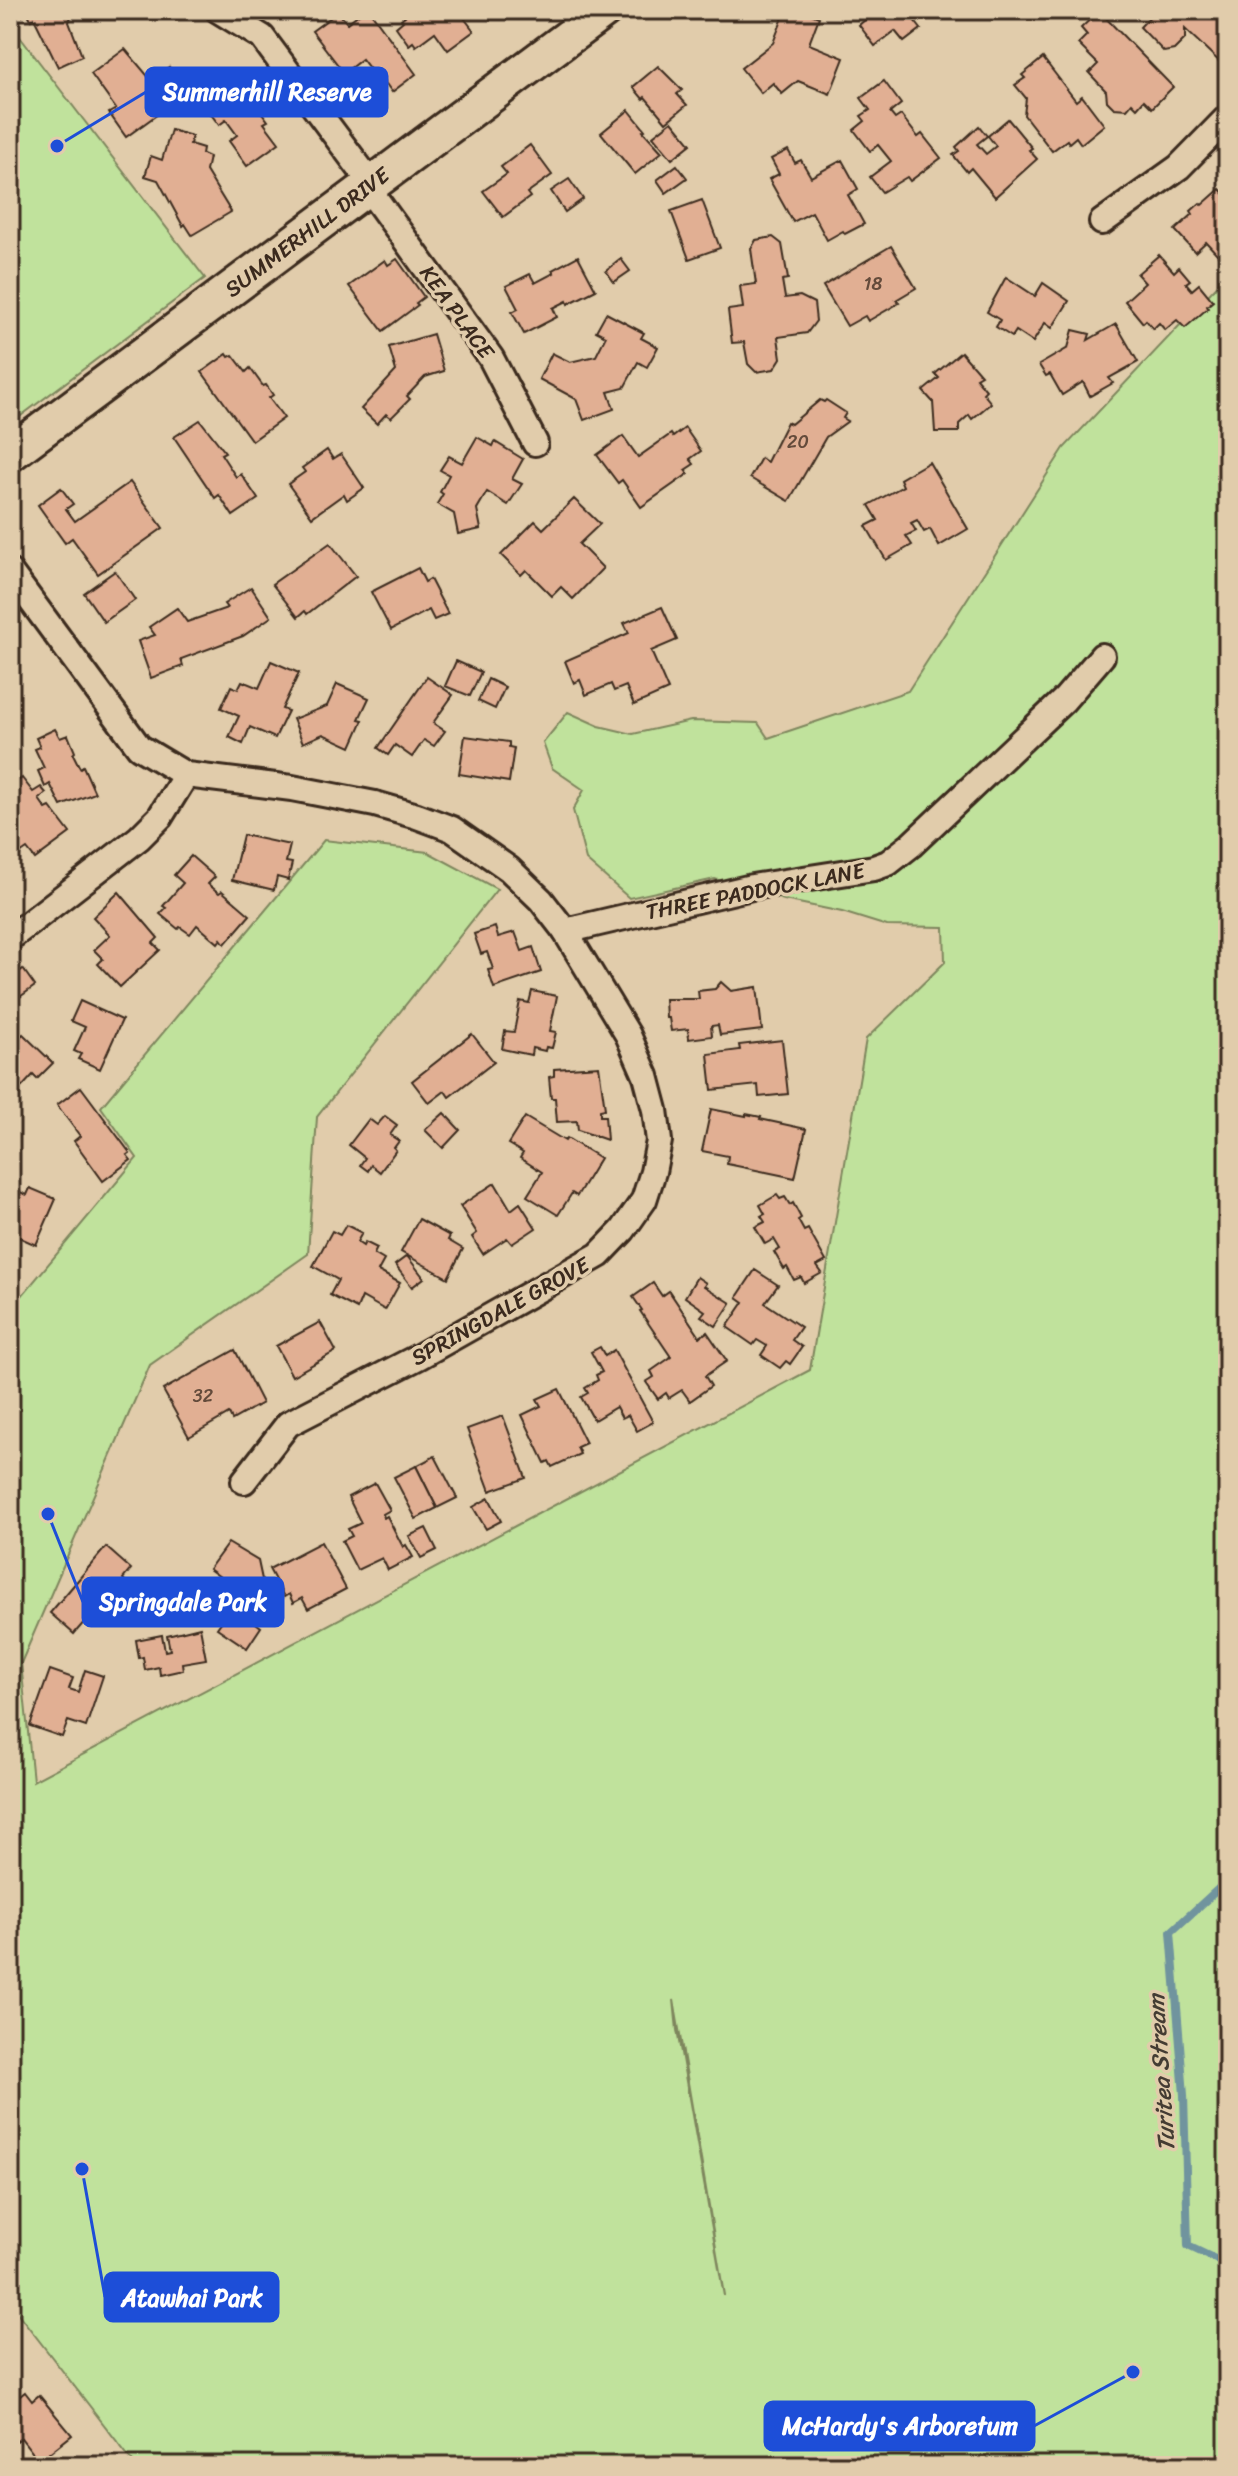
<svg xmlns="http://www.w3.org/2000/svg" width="1238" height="2476" viewBox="0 0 1238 2476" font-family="Sriracha,sans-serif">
  <rect width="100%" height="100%" fill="#e1ccab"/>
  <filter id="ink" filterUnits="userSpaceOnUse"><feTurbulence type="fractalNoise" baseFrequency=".0125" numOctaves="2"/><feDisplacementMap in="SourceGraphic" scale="16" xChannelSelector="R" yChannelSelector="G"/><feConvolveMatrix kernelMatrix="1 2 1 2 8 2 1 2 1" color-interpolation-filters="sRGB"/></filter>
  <g filter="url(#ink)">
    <g fill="#c0e29c" stroke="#7e865d" stroke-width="2" fill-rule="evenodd">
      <polygon points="10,24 205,278 10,424"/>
      <path d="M1228,274v2192h-1092l-126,-163v-993l127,-152 -36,-51 223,-267 104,12 69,37 -180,228 -9,137 -158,111 -129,298 12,118 777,-411 56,-331 79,-77 -1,-35 -57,-1 -45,-14 -58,-12 -69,-21 -86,19 -43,-38 -13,-50 11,-20 -32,-22 -9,-25 25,-31 31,14 34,8 58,-13 67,2 10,15 140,-47 156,-243zM674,2000l50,295v1l-47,-266z"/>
    </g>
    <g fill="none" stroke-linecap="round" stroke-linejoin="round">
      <polyline stroke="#6f949e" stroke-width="8" points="1228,1880 1171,1932 1184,2095 1188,2246 1228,2265"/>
    </g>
    <g fill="#e1af93" stroke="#3b2a1e" stroke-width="2">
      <polygon points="19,10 70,10 66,12 72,14 69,22 82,56 58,67 34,18 31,20 28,13 22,16"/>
      <polygon points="364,10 369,10 416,74 392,92 378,73 375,76 362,59 344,73 312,31 338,12 347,23"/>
      <polygon points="413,10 458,10 474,31 448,50 435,32 416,46 413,42 409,45 396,27 403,21 401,19"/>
      <polygon points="786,10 800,10 819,17 809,44 844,58 830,94 798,81 782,94 773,83 761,93 741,68 773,43"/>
      <polygon points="859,10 906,10 921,29 904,42 895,31 875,46 859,25 866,19"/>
      <polygon points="1156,10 1218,10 1228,20 1228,60 1223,65 1185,29 1185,39 1174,50 1164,52 1140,27"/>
      <polygon points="1099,11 1173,87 1152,108 1144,100 1137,108 1132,103 1127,109 1114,108 1107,101 1106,91 1089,73 1098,64 1078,44 1087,35 1081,28"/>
      <polygon points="125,49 151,80 169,67 187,93 126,137 109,113 116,109 91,74"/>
      <polygon points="1043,58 1076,101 1082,96 1104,125 1081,144 1076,137 1069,143 1067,140 1052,151 1024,115 1026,98 1015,85 1025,78 1022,75"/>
      <polygon points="658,66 682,90 677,94 687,105 666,122 645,97 643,99 633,87"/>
      <polygon points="243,72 268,105 260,110 268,121 264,123 279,143 247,166 229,141 237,135 226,120 219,125 202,102"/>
      <polygon points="884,81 901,104 890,113 895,119 901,115 918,137 922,134 941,158 910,181 907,177 882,192 870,177 891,161 878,145 870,151 854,130 865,121 861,116 870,110 861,98"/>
      <polygon points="629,110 645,130 643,131 662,152 635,174 601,133"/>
      <polygon points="1008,119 1032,148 1029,150 1037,159 995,197 971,168 967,172 953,155 959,151 956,147 979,126 987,136 977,144 986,154 996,146 988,136"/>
      <polygon points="672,121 691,144 672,159 653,136"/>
      <polygon points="171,130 192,136 190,144 203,148 202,154 209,157 206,171 231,212 192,235 185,224 183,226 158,180 145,176 151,156 162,160"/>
      <polygon points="530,145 552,175 527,193 530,197 503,217 483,191 507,174 501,167"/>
      <polygon points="788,150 795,163 801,160 811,177 842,160 858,189 848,195 864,224 845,234 843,231 827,240 812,212 793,222 769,179 779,174 771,159"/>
      <polygon points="677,165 687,178 666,193 657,180"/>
      <polygon points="569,179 583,199 565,212 551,191"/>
      <polygon points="1220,189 1228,198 1228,266 1206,242 1195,252 1175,230 1193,214 1191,211 1200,203 1202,205"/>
      <polygon points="702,200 720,248 689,259 671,211"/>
      <polygon points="773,237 782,244 788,279 782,280 785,298 800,296 814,303 816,321 807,333 778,337 781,358 774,369 756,372 748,364 744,342 732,343 728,310 743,308 740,286 756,284 751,249 756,240"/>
      <polygon points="891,246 916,288 896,300 899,303 868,321 865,316 847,326 823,286"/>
      <polygon points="1159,255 1174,272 1179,267 1190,280 1186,283 1192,290 1199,284 1213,301 1207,306 1208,308 1185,328 1177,320 1165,330 1159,323 1153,329 1146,320 1143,323 1125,301 1145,283 1137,274"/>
      <polygon points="578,256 596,290 568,304 567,301 553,308 557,317 524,334 512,312 518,309 506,286 530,274 535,283 554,273 552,270"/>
      <polygon points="397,259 424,297 416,303 418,305 383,331 349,286 385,260 388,265"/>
      <polygon points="621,259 630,271 614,282 606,271"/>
      <polygon points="1006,277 1035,296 1043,283 1069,301 1052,328 1045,323 1033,342 1016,331 1012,337 996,327 1000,320 987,312"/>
      <polygon points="606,313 644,333 641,338 658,347 647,367 638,362 624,388 608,392 614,409 584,420 576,399 539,379 552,353 570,362 596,356 606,336 596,331"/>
      <polygon points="1116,324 1138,362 1109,378 1113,383 1090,396 1083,382 1062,395 1050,374 1046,376 1039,365 1068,348 1073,330 1090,334 1088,340"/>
      <polygon points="433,334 444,371 425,377 407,396 410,399 391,418 386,414 377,424 361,409 396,371 389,347"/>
      <polygon points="961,352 981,375 976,378 986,390 983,393 991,403 972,419 969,415 959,424 959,432 935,432 933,402 923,391 939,378 935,374"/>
      <polygon points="227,354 229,357 233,355 246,372 250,368 263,386 266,385 273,395 269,398 284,418 252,441 202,372"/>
      <polygon points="820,400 824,402 826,400 846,413 843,418 848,421 826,437 789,501 750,478 761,458 767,462 787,422 791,424"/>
      <polygon points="200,420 225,452 221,454 236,477 241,474 258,499 233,516 219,495 215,498 174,437"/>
      <polygon points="685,428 701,451 690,459 694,464 685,470 688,474 641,507 622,480 618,483 597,455 623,436 638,457 671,434 673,437"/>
      <polygon points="477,437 493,446 495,442 523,459 512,479 522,484 508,505 487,492 477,509 481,529 458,534 454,514 437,504 443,494 440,492 449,475 440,470 449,456 462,463"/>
      <polygon points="327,450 333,459 341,454 364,488 347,500 344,494 312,517 288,484 305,472 302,468"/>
      <polygon points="929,462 968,529 939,546 930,529 924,532 917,520 911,523 916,531 906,536 912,545 886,560 866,526 878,520 869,505 903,486 900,479"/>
      <polygon points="130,482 163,528 98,574 72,538 65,543 38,505 61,488 73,504 66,509 75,521"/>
      <polygon points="574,499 600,524 579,544 603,568 573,599 561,587 552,596 526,570 521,575 501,555 535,521 543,529"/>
      <polygon points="330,543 356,576 307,614 305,611 298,617 272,584"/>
      <polygon points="418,568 425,582 430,579 448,614 434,620 429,610 391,630 371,592"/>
      <polygon points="115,571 135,600 104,622 84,593"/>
      <polygon points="251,587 271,617 243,636 181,659 183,666 151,678 138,641 155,635 149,627 177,608 187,622 227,608 224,604"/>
      <polygon points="662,607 677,640 651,651 668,690 634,705 626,686 614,691 611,684 586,695 580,680 574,683 565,661 629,633 624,623"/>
      <polygon points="271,661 299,673 282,709 288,711 275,738 250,727 243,744 229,737 239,716 221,708 231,686 238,689 242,681 259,688"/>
      <polygon points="456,661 481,672 470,696 445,686"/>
      <polygon points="427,677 453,695 433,723 445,731 434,746 424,740 412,757 395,745 388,755 378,748"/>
      <polygon points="488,679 505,687 495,709 478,701"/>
      <polygon points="337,684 369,698 359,719 363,720 351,747 323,734 303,743 293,719 327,706"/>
      <polygon points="55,729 60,738 68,735 75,752 73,754 80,768 83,766 95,793 61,806 50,784 45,787 38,771 44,768 35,749 40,747 36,738"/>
      <polygon points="465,736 509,742 509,747 514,748 509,782 459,774"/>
      <polygon points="22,778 33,792 41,787 46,793 39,799 46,809 50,807 70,833 35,859 27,849 17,856 10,847 10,836 17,831 10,822 10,787"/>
      <polygon points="243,835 290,845 286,862 292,863 288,880 277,877 274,890 232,880"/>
      <polygon points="191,856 215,877 208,884 219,893 222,891 250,915 225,944 221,939 218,943 197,925 190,934 180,927 178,929 160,914 166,908 163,906 183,883 174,875"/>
      <polygon points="119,892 158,938 153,943 160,950 120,987 98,964 103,959 94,950 110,935 93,917"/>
      <polygon points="495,927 498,937 515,932 522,951 533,947 541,972 494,988 488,970 493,969 487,952 481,954 474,934"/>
      <polygon points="23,969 35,986 10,1004 10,979"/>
      <polygon points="721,982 731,991 757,987 762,1030 720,1035 718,1025 711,1026 712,1036 689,1039 688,1029 671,1031 669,1018 666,1018 665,999 699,999 698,991 715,989"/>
      <polygon points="532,991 557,996 550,1031 556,1032 552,1048 546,1047 545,1051 532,1048 531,1055 502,1049 505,1031 514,1032 520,1001 529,1003"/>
      <polygon points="80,1001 122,1020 100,1069 78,1059 81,1054 74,1051 85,1027 71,1021"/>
      <polygon points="23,1034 53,1063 37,1079 33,1075 22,1087 16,1081 10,1087 10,1046"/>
      <polygon points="472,1034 494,1062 449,1097 445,1091 429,1103 412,1081"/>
      <polygon points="782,1040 788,1094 759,1097 758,1085 712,1090 708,1054 740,1050 739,1045"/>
      <polygon points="599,1066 605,1109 600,1110 600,1116 605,1116 607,1140 578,1130 577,1121 557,1122 555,1098 551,1098 549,1077 554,1076 554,1069"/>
      <polygon points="81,1087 130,1153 127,1155 131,1160 103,1181 74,1141 80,1136 57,1105"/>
      <polygon points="711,1109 746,1116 746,1114 761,1117 760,1119 806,1129 795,1178 727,1164 728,1156 702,1151"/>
      <polygon points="444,1113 460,1130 443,1148 425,1130"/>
      <polygon points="385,1116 397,1125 390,1135 399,1141 394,1148 396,1150 380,1172 371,1165 368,1171 360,1165 365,1158 349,1145 369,1119 377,1125"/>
      <polygon points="525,1117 565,1141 567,1138 600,1158 577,1196 572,1193 558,1215 527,1196 542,1172 520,1158 523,1153 508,1144"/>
      <polygon points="495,1183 511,1210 520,1203 536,1228 512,1244 507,1238 483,1254 472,1237 477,1233 460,1206"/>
      <polygon points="10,1188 27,1195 30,1188 56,1199 36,1245 14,1235 10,1240"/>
      <polygon points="777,1195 780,1199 785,1197 790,1205 793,1203 801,1218 798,1220 804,1231 808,1229 826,1261 817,1266 822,1273 804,1283 801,1277 794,1280 787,1267 784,1269 774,1252 780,1249 774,1239 765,1244 755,1227 765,1222 761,1216 765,1214 760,1205"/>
      <polygon points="419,1219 450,1236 448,1240 463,1249 448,1278 401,1252"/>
      <polygon points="346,1225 362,1233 357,1242 363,1246 365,1242 377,1248 374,1254 384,1260 378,1271 400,1283 385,1310 362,1297 357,1309 330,1295 338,1280 313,1266 332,1231 340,1235"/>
      <polygon points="407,1256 424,1278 412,1287 395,1265"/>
      <polygon points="755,1270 778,1285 765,1303 801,1327 792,1340 802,1347 790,1364 786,1361 780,1368 761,1355 767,1346 757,1340 753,1345 727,1327 744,1302 737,1297"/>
      <polygon points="697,1277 706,1283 704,1286 731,1303 716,1326 701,1316 705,1311 685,1297"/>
      <polygon points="653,1283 662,1296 669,1291 700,1337 707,1332 727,1361 705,1376 711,1386 690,1401 682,1390 669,1398 666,1393 658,1399 646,1382 654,1377 651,1371 671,1357 640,1311 642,1310 633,1297"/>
      <polygon points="320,1322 336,1351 292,1376 276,1346"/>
      <polygon points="600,1347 605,1356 614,1350 653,1422 637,1431 628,1415 622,1418 616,1407 594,1420 581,1397 588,1393 585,1388 598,1380 596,1375 602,1372 591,1352"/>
      <polygon points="235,1350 262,1403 232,1420 229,1414 189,1437 163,1390"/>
      <polygon points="559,1389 586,1443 577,1447 580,1454 552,1467 549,1461 545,1463 522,1415 541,1406 537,1399"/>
      <polygon points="503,1416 526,1478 490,1491 467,1429"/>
      <polygon points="435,1456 457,1498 437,1508 416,1466"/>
      <polygon points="416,1466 437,1508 416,1519 394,1477"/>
      <polygon points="375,1483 390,1510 383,1514 384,1518 387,1516 403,1547 406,1545 413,1557 388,1570 382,1558 357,1570 342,1541 352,1536 348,1529 361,1523 348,1497"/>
      <polygon points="489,1498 501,1521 486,1529 473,1507"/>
      <polygon points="426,1528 437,1550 421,1558 409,1536"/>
      <polygon points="321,1542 346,1589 308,1609 302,1598 293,1603 289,1594 284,1597 269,1569"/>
      <polygon points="228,1543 258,1561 264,1589 260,1590 264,1611 256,1623 261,1627 247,1648 217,1628 231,1608 227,1582 209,1569"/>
      <polygon points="106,1547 131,1569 123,1579 129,1585 124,1591 127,1594 111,1613 104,1607 95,1617 91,1614 74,1634 50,1613"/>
      <polygon points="200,1627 206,1659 182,1663 183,1670 160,1675 159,1667 145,1670 143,1657 139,1658 136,1640 162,1635 165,1651 170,1650 167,1635"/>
      <polygon points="50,1670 73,1678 69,1689 78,1692 85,1670 103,1676 86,1727 68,1721 62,1737 30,1726"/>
      <polygon points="25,2392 32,2401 39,2395 72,2435 39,2461 21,2438 10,2446 10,2404"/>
    </g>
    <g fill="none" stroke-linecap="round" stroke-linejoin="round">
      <defs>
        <g id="minor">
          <polyline points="218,10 262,37 371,183"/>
          <polyline points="367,187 491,358 535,443"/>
          <polyline points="1102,222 1179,167 1228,117"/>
          <polyline points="10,572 139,747 186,775 292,788 375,804 417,816 452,829 509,869 541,900 565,931 628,1035 646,1076 655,1110 659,1141 653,1172 644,1200 623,1230 599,1255 420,1356 288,1424 244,1481"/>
          <polyline points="565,931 752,887 874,868 888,863 911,845 1064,700 1102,656"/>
          <polyline points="10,938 139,838 160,817 186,775"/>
        </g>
        <polyline id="secondary" points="10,454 605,10"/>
      </defs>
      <use href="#minor" stroke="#3b2a1e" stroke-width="30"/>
      <use href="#secondary" stroke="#3b2a1e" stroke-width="40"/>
      <use href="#minor" stroke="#e1ccab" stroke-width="24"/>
      <use href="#secondary" stroke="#e1ccab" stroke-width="34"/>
    </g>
  </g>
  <g text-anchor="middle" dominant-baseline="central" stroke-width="7" stroke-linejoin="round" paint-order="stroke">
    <g font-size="18" fill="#644b3b">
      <text x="873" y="284">18</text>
      <text x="798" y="442">20</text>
      <text x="203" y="1396">32</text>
    </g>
    <g font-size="22" fill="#3b2a1e" stroke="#e1ccab">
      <text transform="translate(307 232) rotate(-37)">SUMMERHILL DRIVE</text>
      <text transform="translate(457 312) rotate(54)">KEA PLACE</text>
      <text transform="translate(755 891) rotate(-11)">THREE PADDOCK LANE</text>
      <text transform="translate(500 1311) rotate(-29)">SPRINGDALE GROVE</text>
    </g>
    <g font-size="24" font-style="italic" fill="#443c33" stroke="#e1ccab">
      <text transform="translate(1161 2073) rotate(-94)">Turitea Stream</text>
    </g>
  </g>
  <path fill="none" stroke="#1d4ed8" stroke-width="3" d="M57 146L146 92M48 1514L83 1602M82 2169L105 2297M1133 2372L1034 2426"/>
  <g fill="#1d4ed8" stroke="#e1ccab" stroke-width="3">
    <circle cx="57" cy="146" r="8"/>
    <circle cx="48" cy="1514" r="8"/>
    <circle cx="82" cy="2169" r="8"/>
    <circle cx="1133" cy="2372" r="8"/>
  </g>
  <g fill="#1d4ed8" stroke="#1d4ed8" stroke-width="3">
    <rect x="146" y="68" width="241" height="48" rx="8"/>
    <rect x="83" y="1578" width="200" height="48" rx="8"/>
    <rect x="105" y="2273" width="173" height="48" rx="8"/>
    <rect x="765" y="2402" width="269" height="48" rx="8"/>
  </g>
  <g font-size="24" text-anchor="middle" font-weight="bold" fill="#fff">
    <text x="267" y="100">Summerhill Reserve</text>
    <text x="183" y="1610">Springdale Park</text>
    <text x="192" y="2306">Atawhai Park</text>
    <text x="900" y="2434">McHardy's Arboretum</text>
  </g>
  <rect width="1238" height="2476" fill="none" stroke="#e1ccab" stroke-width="40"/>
  <rect x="20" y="20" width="1198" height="2436" fill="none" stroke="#3b2a1e" stroke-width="3" filter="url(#ink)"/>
</svg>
